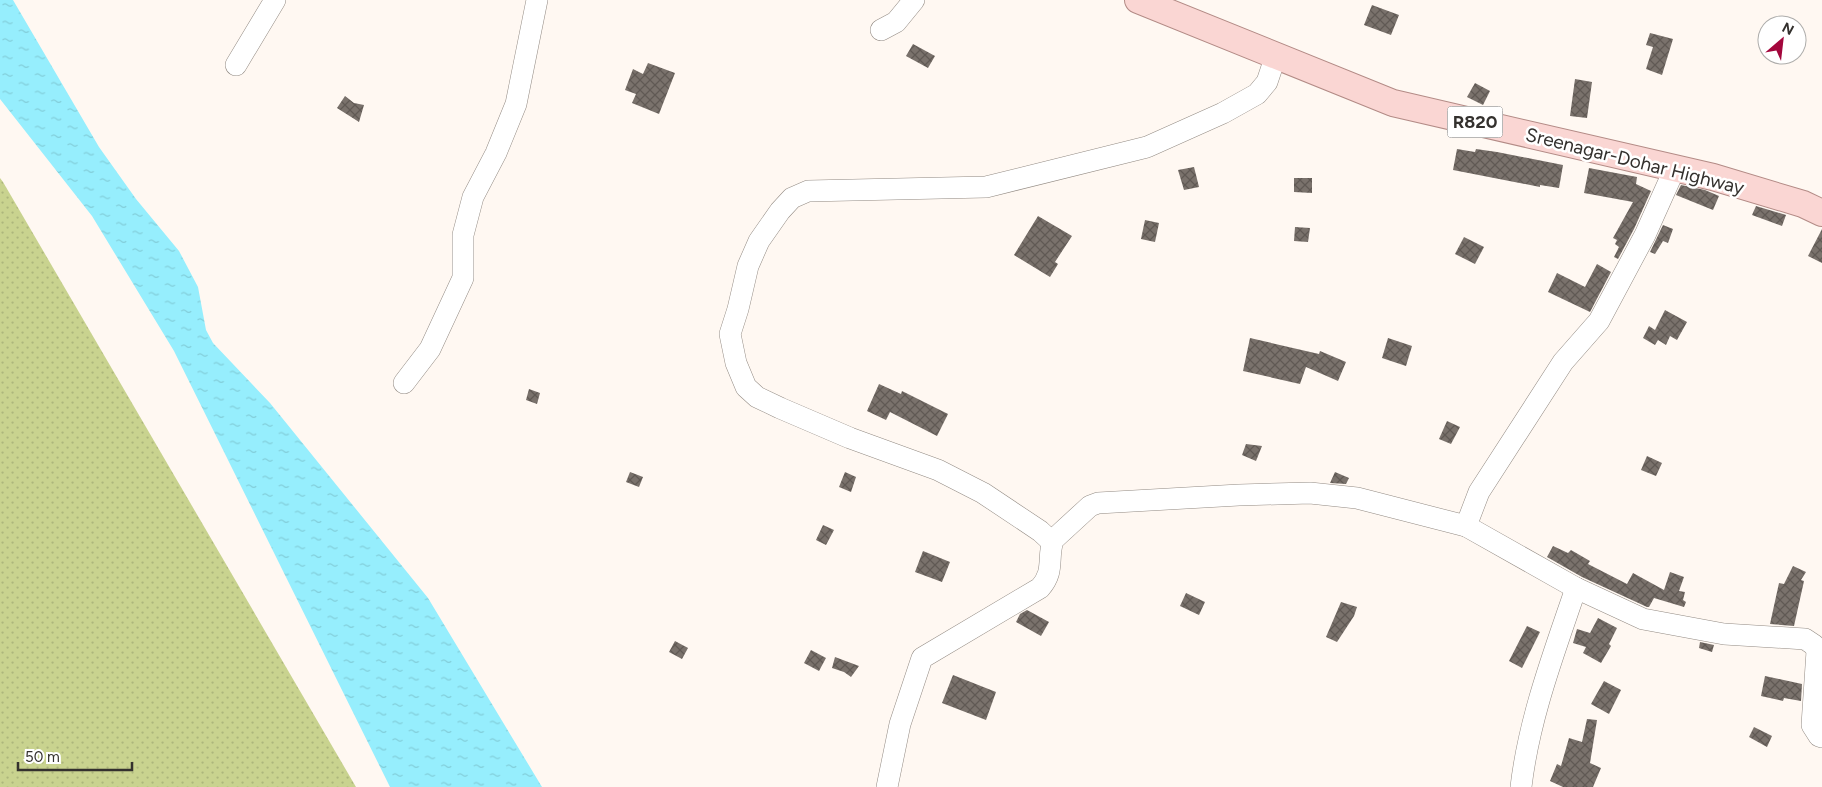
<svg xmlns="http://www.w3.org/2000/svg" width="1822" height="787" viewBox="0 0 1822 787" font-family="Figtree,sans-serif">
  <defs>
    <pattern id="grass-dots" width="8" height="8" patternUnits="userSpaceOnUse" patternTransform="scale(1.25)"><rect width="8" height="8" fill="#c9d38f"/><path d="M2 2h.1M6 6h.1" fill="none" stroke="#adb67c" stroke-width="1.8" stroke-linecap="round"/></pattern>
    <pattern id="water-ripples" width="26" height="14" patternUnits="userSpaceOnUse" patternTransform="scale(1.25)"><rect width="26" height="14" fill="#96eefd"/><path d="M2 4q2-2 4 0t4 0M15 11q2-2 4 0t4 0" fill="none" stroke="#82cdd9"/></pattern>
    <pattern id="building-cross-hatch" width="8" height="8" patternUnits="userSpaceOnUse" patternTransform="scale(1.25)"><rect width="8" height="8" fill="#7a726c"/><path d="M0 0l8 8M0 8l8-8" fill="none" stroke="#605954"/></pattern>
  </defs>
  <rect width="100%" height="100%" fill="#fff8f2"/>
  <polygon fill="url(#grass-dots)" points="0,178 3,182 356,787 0,787"/>
  <polygon fill="url(#water-ripples)" points="0,0 13,0 99,147 136,199 179,251 198,287 206,330 213,343 270,403 428,598 542,787 390,787 174,351 92,216 0,99"/>
  <g fill="url(#building-cross-hatch)">
    <polygon points="1372,5 1399,15 1391,35 1364,25"/>
    <polygon points="1650,33 1673,39 1662,75 1646,69 1653,47 1646,45"/>
    <polygon points="913,44 935,56 928,68 906,56"/>
    <polygon points="648,63 675,73 659,114 632,103 636,94 625,90 633,69 643,74"/>
    <polygon points="1575,79 1592,82 1587,118 1570,116"/>
    <polygon points="1475,83 1490,91 1483,105 1467,97"/>
    <polygon points="345,96 354,103 364,105 359,122 337,108"/>
    <polygon points="1457,149 1475,152 1476,149 1497,152 1563,165 1559,188 1540,185 1540,187 1453,170"/>
    <polygon points="1194,167 1199,187 1184,190 1178,170"/>
    <polygon points="1589,168 1637,177 1636,184 1651,191 1634,229 1618,259 1614,257 1619,247 1615,244 1617,240 1613,238 1633,202 1584,193"/>
    <polygon points="1294,178 1312,178 1312,193 1294,192"/>
    <polygon points="1681,185 1705,190 1719,196 1713,210 1676,195"/>
    <polygon points="1756,206 1786,215 1782,226 1752,215"/>
    <polygon points="1038,216 1072,236 1055,262 1058,264 1050,277 1014,255"/>
    <polygon points="1145,220 1159,223 1155,242 1141,239"/>
    <polygon points="1663,225 1673,229 1668,243 1663,241 1655,254 1650,252"/>
    <polygon points="1295,227 1310,228 1308,242 1294,241"/>
    <polygon points="1822,229 1822,263 1808,256"/>
    <polygon points="1464,237 1484,247 1475,264 1455,254"/>
    <polygon points="1597,264 1611,272 1590,312 1548,292 1557,273 1585,287"/>
    <polygon points="1665,310 1687,322 1677,340 1670,336 1666,345 1658,340 1655,345 1643,338 1649,326 1655,330"/>
    <polygon points="1250,338 1319,354 1320,351 1346,362 1338,381 1306,367 1300,384 1243,371"/>
    <polygon points="1388,338 1412,346 1406,366 1382,358"/>
    <polygon points="879,384 901,394 902,391 948,414 937,436 890,412 886,420 867,411"/>
    <polygon points="529,389 540,393 537,404 526,400"/>
    <polygon points="1447,421 1460,427 1451,444 1439,439"/>
    <polygon points="1246,444 1262,446 1256,461 1242,455"/>
    <polygon points="1647,456 1662,463 1656,476 1641,470"/>
    <polygon points="630,472 643,477 639,487 626,482"/>
    <polygon points="845,472 856,477 851,492 839,487"/>
    <polygon points="1335,472 1349,478 1346,484 1330,483"/>
    <polygon points="823,525 834,530 826,545 816,540"/>
    <polygon points="1553,546 1568,553 1571,550 1590,561 1588,564 1627,584 1633,573 1664,590 1670,572 1684,577 1679,591 1685,592 1683,600 1686,602 1684,607 1654,598 1649,607 1647,607 1582,577 1547,557"/>
    <polygon points="923,551 950,562 942,582 915,572"/>
    <polygon points="1793,566 1806,572 1801,580 1804,581 1794,626 1770,624 1779,583 1784,584"/>
    <polygon points="1186,593 1205,602 1199,615 1180,606"/>
    <polygon points="1341,602 1357,607 1354,616 1337,642 1326,637"/>
    <polygon points="1027,610 1049,622 1041,636 1016,622 1020,614"/>
    <polygon points="1598,618 1617,628 1609,644 1611,646 1601,663 1583,653 1586,647 1573,643 1577,629 1590,633"/>
    <polygon points="1527,626 1540,632 1522,668 1509,661"/>
    <polygon points="675,641 688,648 682,659 669,652"/>
    <polygon points="1700,642 1714,645 1712,652 1699,648"/>
    <polygon points="811,650 826,658 819,671 804,663"/>
    <polygon points="835,657 859,666 851,677 844,672 832,668"/>
    <polygon points="953,675 996,692 986,720 942,703"/>
    <polygon points="1765,676 1802,684 1801,701 1784,698 1783,701 1761,696"/>
    <polygon points="1604,681 1621,690 1609,714 1591,704"/>
    <polygon points="1587,719 1597,720 1590,763 1601,768 1593,787 1563,787 1550,781 1557,764 1561,766 1569,738 1582,742"/>
    <polygon points="1754,727 1772,736 1767,747 1749,737"/>
  </g>
  <g fill="none" stroke-linecap="round" stroke-linejoin="round">
    <defs>
      <g id="minor">
        <polyline points="881,30 896,22 914,0"/>
        <polyline points="236,65 275,0"/>
        <polyline points="1675,168 1645,235 1599,321 1563,362 1479,492 1466,526 1576,588 1643,619 1724,634 1805,639 1814,645 1817,651 1812,725 1819,736 1822,737"/>
        <polyline points="404,383 430,349 463,278 463,235 473,197 496,153 516,104 537,0"/>
        <polyline points="1052,542 1040,531 983,493 938,470 850,438 780,408 757,397 746,387 736,363 730,334 738,309 748,266 759,241 780,211 792,198 808,191 986,187 1147,147 1223,113 1257,94 1267,82 1276,55"/>
        <path d="M887,787l13,-63 22,-66 118,-70c15,-17 7,-29 13,-48l37,-34 8,-3 141,-8 71,-2 47,5 109,28"/>
        <path d="M1521,787c8,-69 33,-134 55,-199"/>
      </g>
      <polyline id="major" points="1138,0 1393,103 1713,177 1803,204 1822,213"/>
    </defs>
    <use href="#minor" stroke="#938b84" stroke-width="22"/>
    <use href="#major" stroke="#b38b86" stroke-width="28"/>
    <use href="#minor" stroke="#fff" stroke-width="21"/>
    <use href="#major" stroke="#fad6d3" stroke-width="26"/>
  </g>
  <g text-anchor="middle" dominant-baseline="central" stroke-width="5" stroke-linejoin="round" paint-order="stroke">
    <rect fill="#fff" stroke="#716f6d" stroke-width="1" x="1447.5" y="106.5" width="55" height="31" rx="4"/>
    <g font-size="18" font-weight="bold" fill="#34312e">
      <text x="1475" y="122">R820</text>
    </g>
    <g font-size="19" fill="#34312e" stroke="#fff">
      <text transform="translate(1635 161) rotate(14)">Sreenagar-Dohar Highway</text>
    </g>
  </g>
  <g transform="translate(1782 40) rotate(28)"><circle r="24" fill="#ffffff" stroke="#aeadab"/>
  <path d="M0-4L9 19L0 12L-9 19Z" fill="#a3063c"/>
  <text y="-8" font-size="14" font-weight="bold" text-anchor="middle" fill="#34312e">N</text>
  </g>
  <path d="M18 762v8h114v-8" fill="none" stroke="#34312e" stroke-width="2.5"/>
  <text x="25" y="762" font-size="15" fill="#34312e" stroke="#ffffff" stroke-width="4" paint-order="stroke">50 m</text>
</svg>
